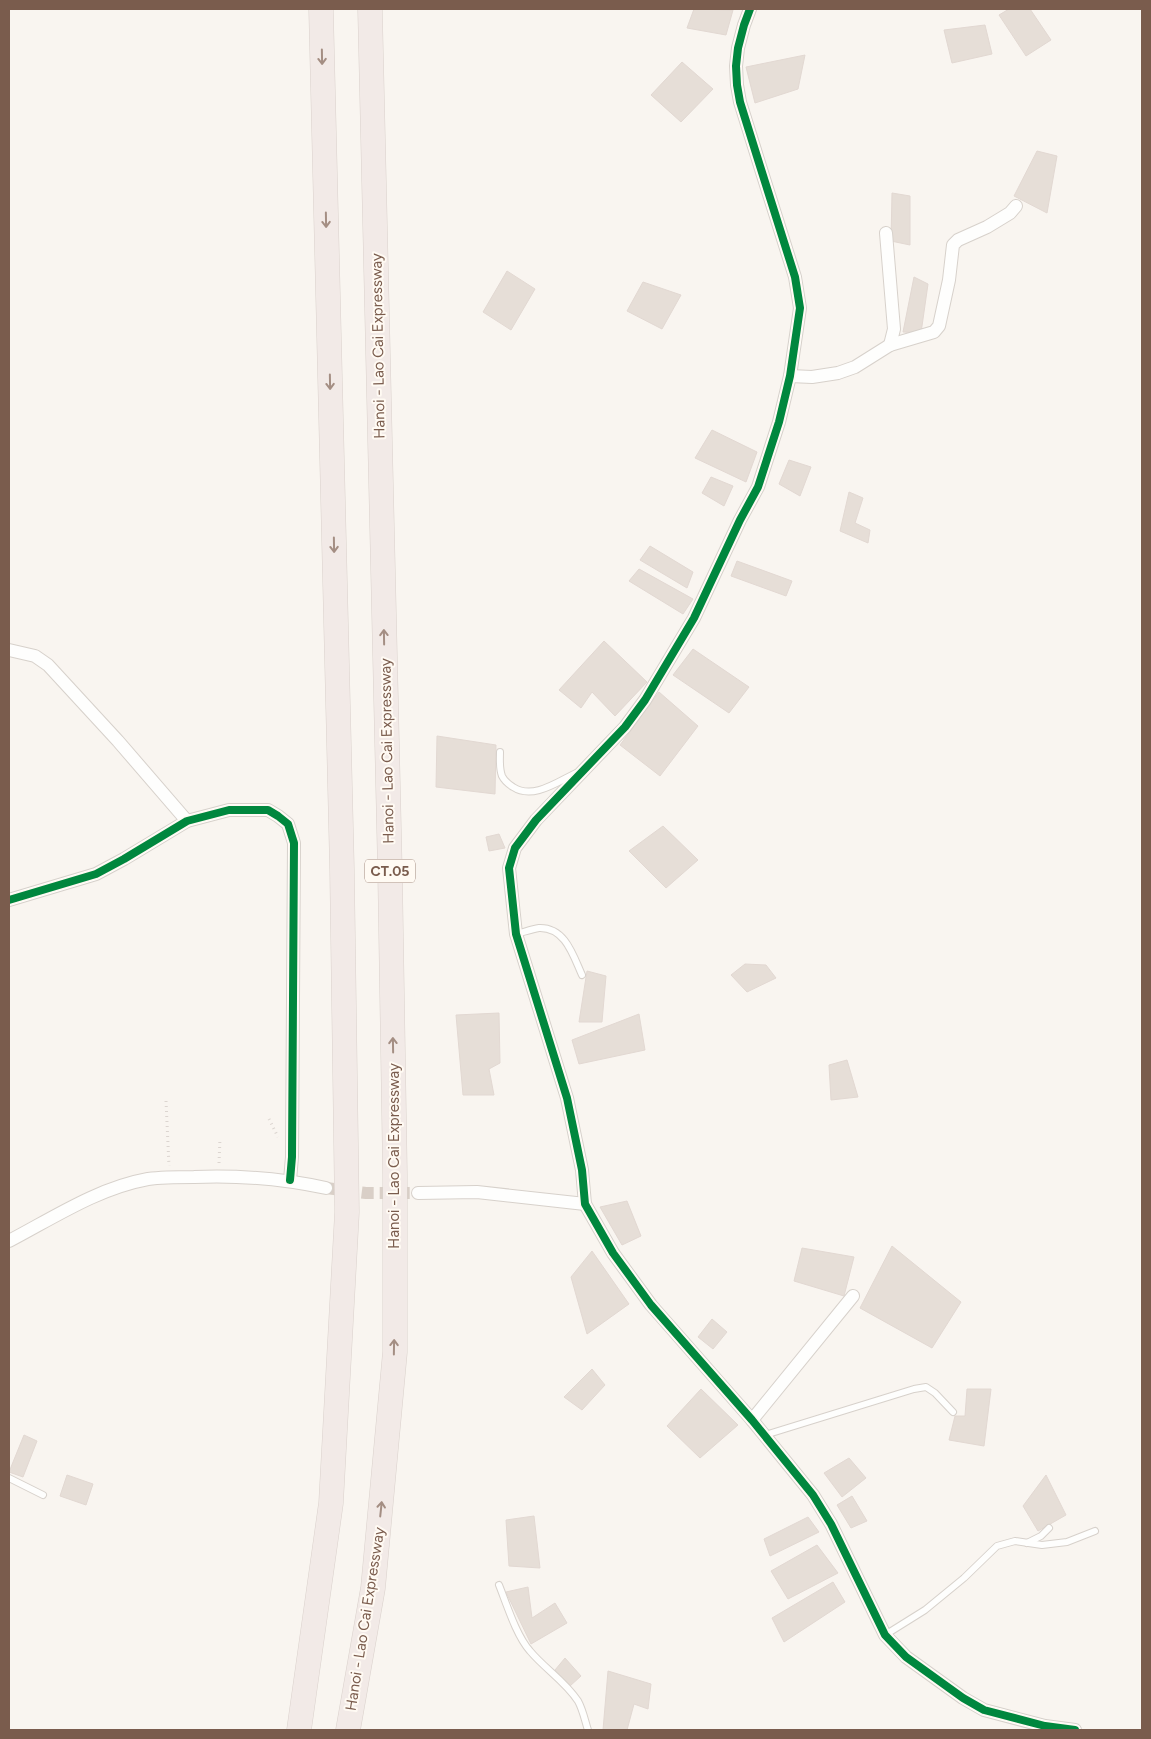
<svg xmlns="http://www.w3.org/2000/svg" width="1151" height="1739" viewBox="0 0 1151 1739" font-family="Figtree,sans-serif">
  <rect width="100%" height="100%" fill="#f9f5f0"/>
  <g fill="#e6ded7" stroke="#e2d8d2">
    <polygon points="694,9 733,10 726,35 687,28"/>
    <polygon points="1009,9 1030,9 1051,40 1026,56 999,15"/>
    <polygon points="985,25 992,54 952,63 944,30"/>
    <polygon points="805,55 798,89 755,103 746,67"/>
    <polygon points="682,62 713,89 681,122 651,95"/>
    <polygon points="1037,151 1057,156 1047,213 1014,196"/>
    <polygon points="892,193 910,196 910,245 891,241"/>
    <polygon points="507,271 535,289 511,330 483,312"/>
    <polygon points="914,277 928,284 921,333 903,332"/>
    <polygon points="643,282 681,295 662,329 627,311"/>
    <polygon points="712,430 757,452 746,482 695,458"/>
    <polygon points="789,460 811,467 800,496 779,484"/>
    <polygon points="711,477 733,486 724,506 702,493"/>
    <polygon points="849,492 863,498 855,523 870,530 868,543 840,531"/>
    <polygon points="650,546 693,572 687,588 640,560"/>
    <polygon points="737,561 792,581 786,596 731,576"/>
    <polygon points="639,569 693,599 683,614 629,581"/>
    <polygon points="604,641 647,682 615,716 592,692 581,708 559,690"/>
    <polygon points="693,649 749,687 729,713 673,675"/>
    <polygon points="659,692 698,726 660,776 620,745"/>
    <polygon points="437,736 496,745 495,794 436,787"/>
    <polygon points="663,826 698,860 666,888 629,851"/>
    <polygon points="499,834 505,848 489,851 486,837"/>
    <polygon points="745,964 766,965 776,978 747,992 731,975"/>
    <polygon points="587,971 606,976 602,1022 579,1022"/>
    <polygon points="499,1013 500,1063 489,1069 494,1095 463,1095 456,1015"/>
    <polygon points="639,1014 645,1050 579,1064 572,1040"/>
    <polygon points="847,1060 858,1097 831,1100 829,1065"/>
    <polygon points="627,1201 641,1236 622,1245 600,1207"/>
    <polygon points="892,1246 961,1302 932,1348 860,1308"/>
    <polygon points="802,1248 854,1257 844,1296 794,1281"/>
    <polygon points="592,1251 629,1304 587,1334 571,1277"/>
    <polygon points="712,1319 727,1332 713,1349 698,1337"/>
    <polygon points="592,1369 605,1385 582,1410 564,1397"/>
    <polygon points="701,1389 738,1425 700,1458 667,1426"/>
    <polygon points="967,1389 991,1389 984,1446 949,1440 955,1416 965,1416"/>
    <polygon points="24,1435 37,1441 23,1477 9,1472"/>
    <polygon points="849,1458 866,1478 842,1497 824,1473"/>
    <polygon points="67,1475 93,1484 86,1505 60,1496"/>
    <polygon points="1046,1475 1066,1515 1038,1531 1023,1506"/>
    <polygon points="852,1496 867,1521 851,1528 837,1505"/>
    <polygon points="534,1516 540,1568 509,1566 506,1520"/>
    <polygon points="808,1517 819,1532 770,1556 764,1539"/>
    <polygon points="817,1545 838,1573 788,1599 771,1571"/>
    <polygon points="833,1582 845,1602 784,1642 772,1618"/>
    <polygon points="528,1587 532,1618 555,1603 567,1623 531,1644 506,1592"/>
    <polygon points="565,1658 581,1676 570,1686 555,1670"/>
    <polygon points="608,1671 651,1684 648,1709 634,1704 627,1730 603,1730"/>
  </g>
  <g fill="none" stroke-linecap="round" stroke-linejoin="round">
    <polyline stroke="#d9cfc7" stroke-width="12" stroke-dasharray="12 6" stroke-linecap="butt" points="326,1188 366,1193 418,1193"/>
    <defs>
      <g id="service">
        <path d="M500,752c0,8 -1,16 2,24 2,4 6,8 11,11 20,13 44,-5 63,-14"/>
        <path d="M516,934c8,-2 16,-5 23,-6 26,-1 34,27 43,47"/>
        <polyline points="765,1435 914,1389 926,1387 935,1393 953,1412"/>
        <polyline points="9,1478 43,1495"/>
        <polyline points="1027,1543 1041,1536 1049,1528"/>
        <path d="M499,1585c8,20 17,50 31,66 15,18 35,30 48,50 5,9 7,20 10,29"/>
        <polyline points="885,1635 925,1610 964,1578 997,1546 1015,1541 1042,1545 1067,1542 1095,1531"/>
      </g>
      <g id="minor">
        <polyline points="750,9 744,25 738,48 736,66 737,85 740,102 760,166 795,277 800,308 790,376 779,422 758,487 740,520 694,618 645,700 625,727 536,820 515,848 509,868 516,934 567,1098 582,1170 585,1204 613,1253 651,1305 752,1420 813,1495 831,1524 885,1635 906,1657 963,1698 984,1710 1045,1726 1075,1730"/>
        <polyline points="886,233 894,329 890,345"/>
        <polyline points="790,376 812,377 838,373 855,367 890,345 934,332 939,326 949,280 953,245 958,240 987,227 1010,213 1016,206"/>
        <polyline points="9,650 35,656 48,665 118,741 187,821"/>
        <polyline points="9,900 96,874 124,859 187,821 229,810 268,810 278,816 288,824 294,843 292,1157 290,1180"/>
        <polyline points="418,1193 477,1192 585,1204"/>
        <path d="M9,1241c44,-23 89,-53 139,-62 15,-2 31,-2 46,-2 44,-2 89,2 132,11"/>
        <polyline points="752,1420 853,1296"/>
      </g>
      <g id="motorway">
        <polyline points="299,1730 331,1503 347,1212 342,869 321,9"/>
        <polyline points="348,1730 373,1588 395,1352 395,1174 390,872 370,9"/>
      </g>
    </defs>
    <use href="#service" stroke="#d7d1cb" stroke-width="8"/>
    <use href="#minor" stroke="#d7d1cb" stroke-width="14"/>
    <use href="#motorway" stroke="#dad1cc" stroke-width="25"/>
    <g stroke="#dcd5d0" stroke-width="3" stroke-dasharray="1 4" stroke-linecap="butt">
      <polyline points="166,1101 169,1166"/>
      <polyline points="269,1119 278,1137"/>
      <polyline points="219,1163 220,1138"/>
    </g>
    <use href="#service" stroke="#fefefd" stroke-width="6"/>
    <use href="#minor" stroke="#fefefd" stroke-width="12"/>
    <use href="#motorway" stroke="#f2eae7" stroke-width="24"/>
    <defs>
      <g id="cycleway">
        <polyline points="750,9 744,25 738,48 736,66 737,85 740,102 760,166 795,277 800,308 790,376 779,422 758,487 740,520 694,618 645,700 625,727 536,820 515,848 509,868 516,934 567,1098 582,1170 585,1204 613,1253 651,1305 752,1420 813,1495 831,1524 885,1635 906,1657 963,1698 984,1710 1045,1726 1075,1730"/>
        <polyline points="9,900 96,874 124,859 187,821 229,810 268,810 278,816 288,824 294,843 292,1157 290,1180"/>
      </g>
    </defs>
    <use href="#cycleway" stroke="#fffaf3" stroke-width="11"/>
    <use href="#cycleway" stroke="#00873e" stroke-width="8"/>
  </g>
  <defs><path id="oneway-shaft" d="M-6 0H5M1.5-3L5.5 0L1.5 3" fill="none" stroke-width="1.6" stroke-linecap="round" stroke-linejoin="round" transform="scale(1.25)"/></defs>
  <g stroke="#a48e83">
    <use href="#oneway-shaft" transform="translate(322 57) rotate(89)"/>
    <use href="#oneway-shaft" transform="translate(326 220) rotate(89)"/>
    <use href="#oneway-shaft" transform="translate(330 382) rotate(89)"/>
    <use href="#oneway-shaft" transform="translate(334 545) rotate(89)"/>
    <use href="#oneway-shaft" transform="translate(384 637) rotate(-91)"/>
    <use href="#oneway-shaft" transform="translate(393 1045) rotate(-91)"/>
    <use href="#oneway-shaft" transform="translate(394 1347) rotate(-89)"/>
    <use href="#oneway-shaft" transform="translate(381 1509) rotate(-84)"/>
  </g>
  <g text-anchor="middle" dominant-baseline="central" stroke-width="4" stroke-linejoin="round" paint-order="stroke">
    <rect fill="#fffaf3" stroke="#a28b7f" stroke-width="1" x="365" y="859.5" width="50" height="23" rx="4"/>
    <g font-size="14" font-weight="bold" fill="#7a5c4d">
      <text x="390" y="871">CT.05</text>
    </g>
    <g font-size="15" fill="#7a5c4d" stroke="#fffaf3">
      <text transform="translate(378 346) rotate(-91)">Hanoi - Lao Cai Expressway</text>
      <text transform="translate(387 751) rotate(-91)">Hanoi - Lao Cai Expressway</text>
      <text transform="translate(394 1156) rotate(-90)">Hanoi - Lao Cai Expressway</text>
      <text transform="translate(365 1619) rotate(-81)">Hanoi - Lao Cai Expressway</text>
    </g>
  </g>
  <rect width="1151" height="1739" fill="none" stroke="#7a5c4d" stroke-width="20"/>
</svg>
